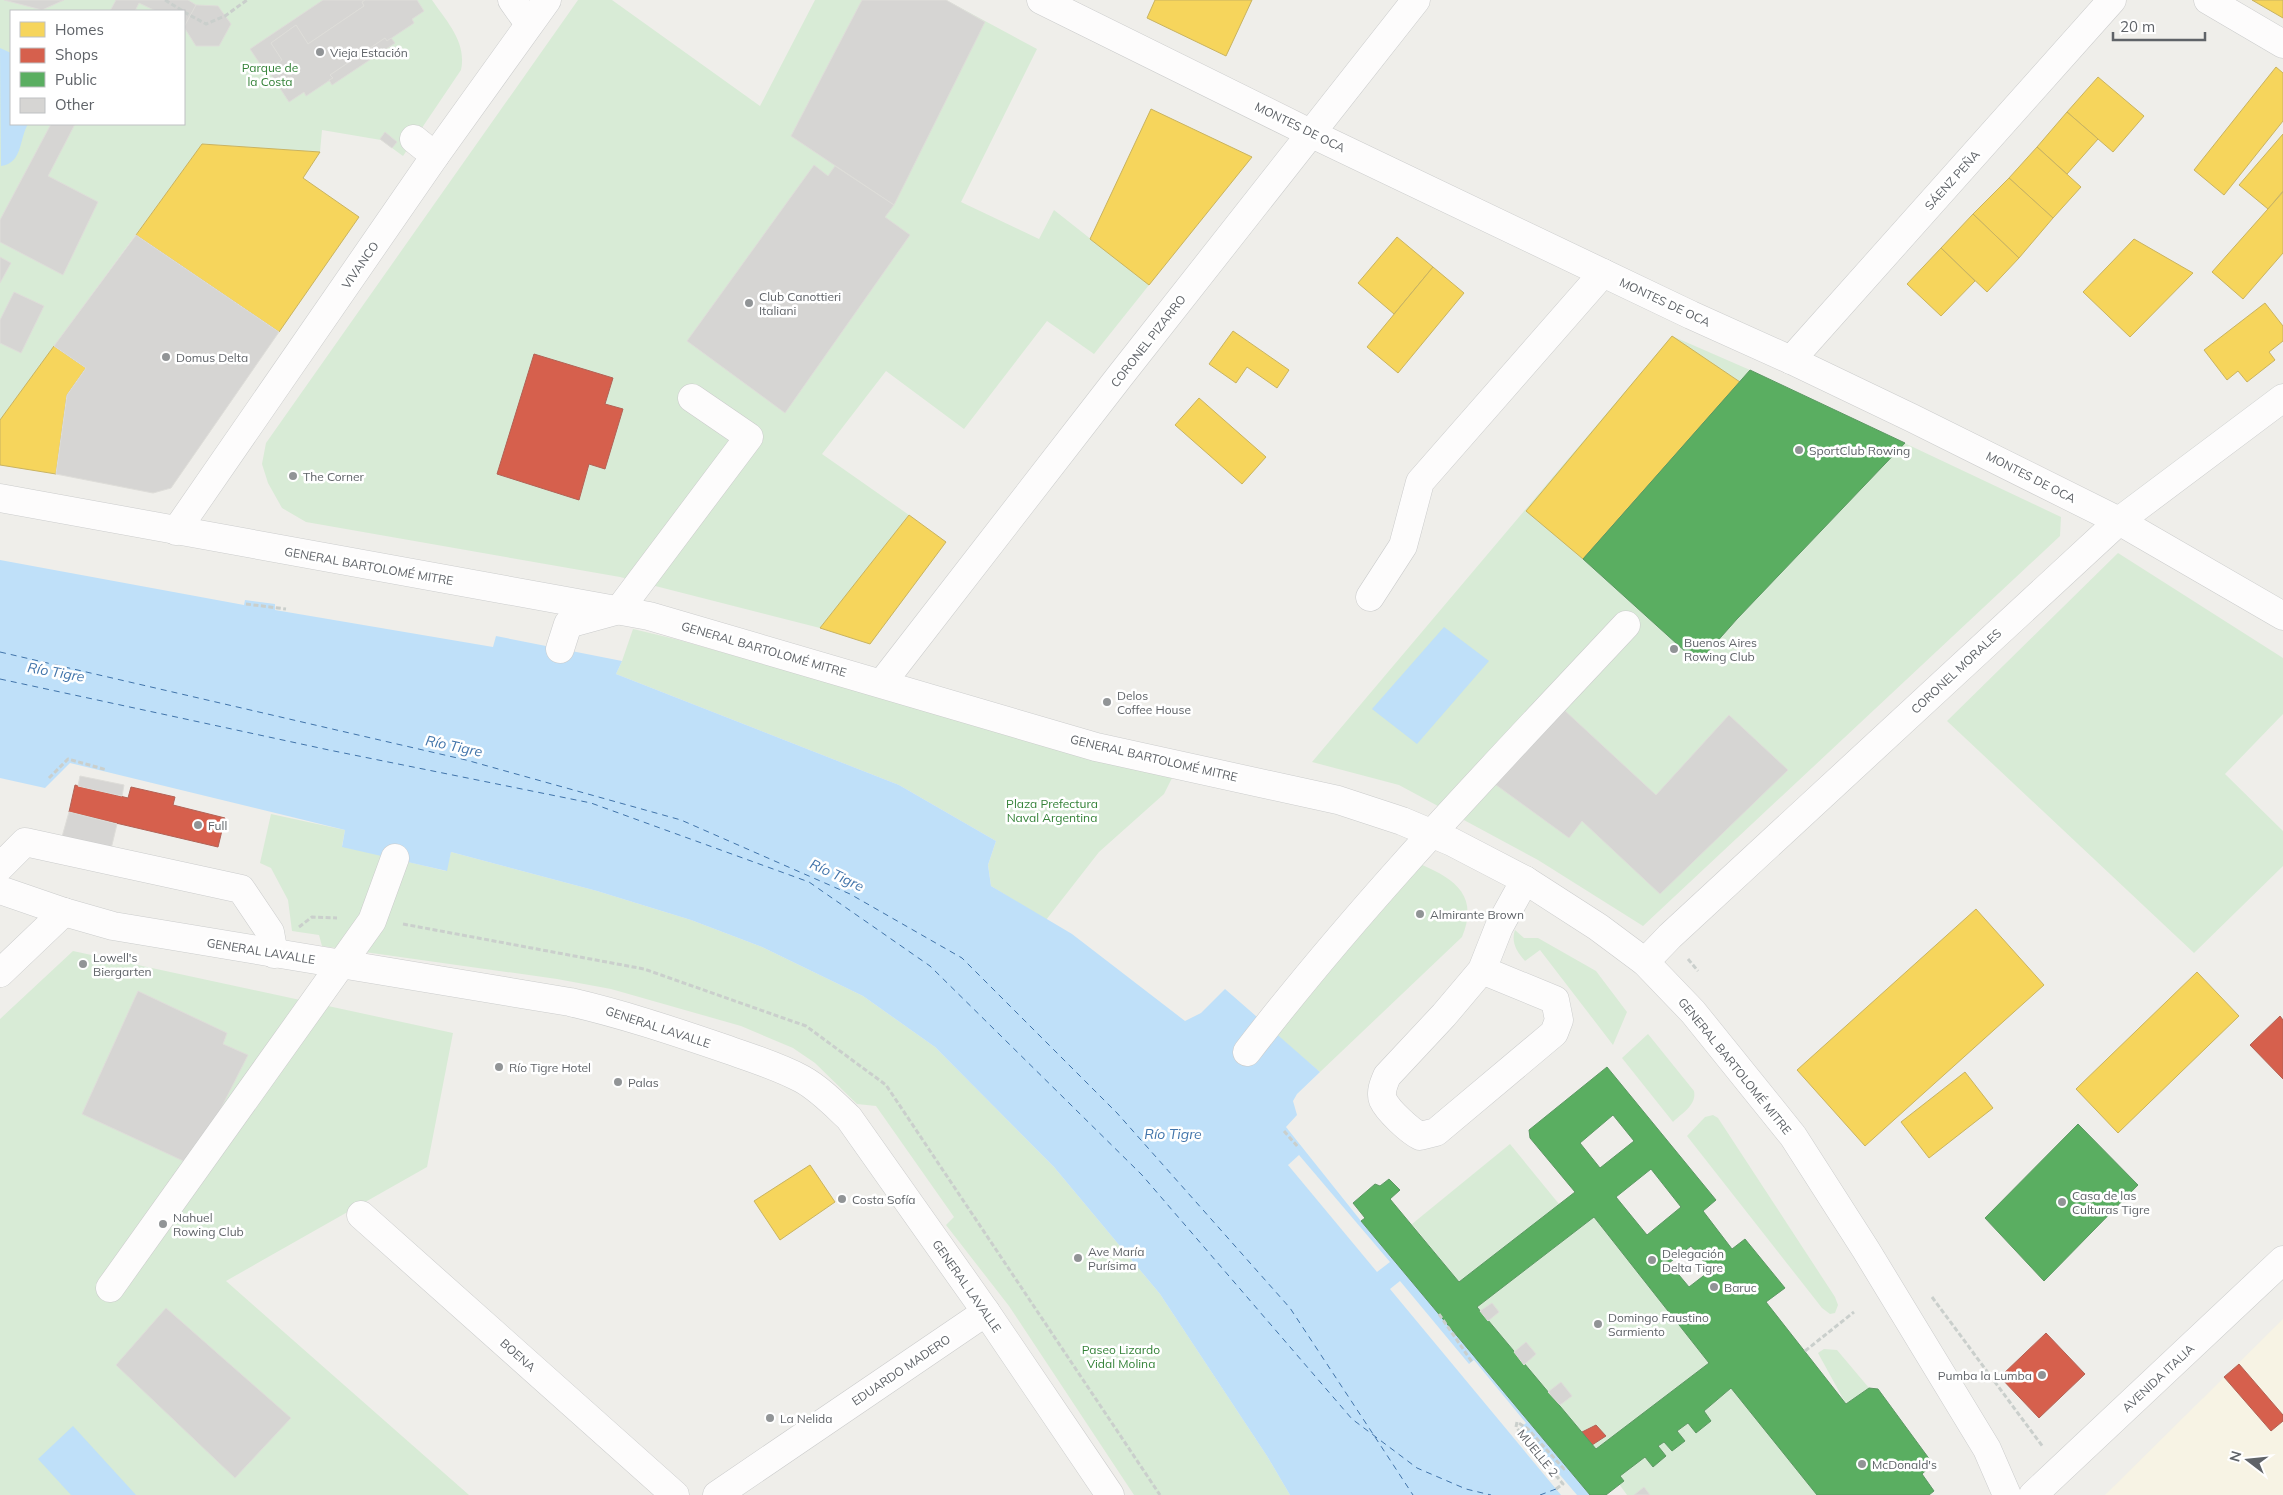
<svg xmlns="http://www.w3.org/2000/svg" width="2283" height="1495" viewBox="0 0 2283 1495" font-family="Mulish,sans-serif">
  <rect width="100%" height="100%" fill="#efeeea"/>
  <polygon fill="#f7f3e4" points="2283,1319 2283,1495 2105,1495"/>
  <g fill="#d8ebd6" fill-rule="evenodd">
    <path d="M0,0h432c15,22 35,42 29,70l-58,86 -22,-16 -59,-10 -2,22 -118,-8 -202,276zM11,11h173v113h-173z"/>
    <polygon points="578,0 612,0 760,106 815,0 946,0 1037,49 961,202 1039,239 1054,210 1149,285 1094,354 1047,321 964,429 886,371 822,454 909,515 820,628 620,577 306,522 282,508 268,483 262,464 266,443"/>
    <polygon points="1672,336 1750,370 2061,517 2060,536 1643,926 1538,860 1399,785 1312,762"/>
    <polygon points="2118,553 2283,658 2283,714 2225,774 2283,831 2283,866 2194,953 1947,721"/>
    <polygon points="633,629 675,639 1172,778 1164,794 1099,852 1046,920 991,886 988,865 996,841 899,785 616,674 622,661"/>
    <polygon points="271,814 345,830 342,846 446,871 451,852 597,891 691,920 762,947 863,996 935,1047 1054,1167 1160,1294 1267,1456 1290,1495 1134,1495 1009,1306 946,1225 954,1217 876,1106 857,1104 815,1063 793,1048 741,1026 611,989 557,979 322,946 319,935 292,931 288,900 271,868 260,863"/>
    <path d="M1399,855c38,17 85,29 63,82l-142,135 -54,-45z"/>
    <path d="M1515,930l9,8h14l58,33 31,41 -14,33 -73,-95 -15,11c-9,-10 -14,-19 -10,-31z"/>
    <polygon points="73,951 453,1033 427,1167 226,1281 469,1495 0,1495 0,1019"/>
    <path d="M1648,1034l46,57c3,14 -12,22 -21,31l-51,-64z"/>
    <polygon points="1713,1115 1718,1118 1835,1297 1838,1305 1835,1313 1830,1314 1822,1308 1687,1136 1705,1117"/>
    <polygon points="1510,1144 1559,1204 1459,1282 1412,1224"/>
    <polygon points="1594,1217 1709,1363 1596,1449 1477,1307"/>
    <polygon points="1824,1349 1837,1350 1869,1388 1846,1404 1818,1353"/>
    <polygon points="1731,1388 1817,1495 1627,1495 1619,1484 1620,1476 1645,1457 1653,1467 1666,1456 1658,1446 1664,1442 1672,1451 1684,1441 1677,1431 1688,1423 1696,1433 1711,1421 1704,1411"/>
  </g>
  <g fill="#bfe0f9">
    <path d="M0,48l11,5v71h17c-9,15 -5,39 -27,42z"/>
    <polygon points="0,560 244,605 245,600 275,604 275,610 493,647 496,636 622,661 616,674 899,785 996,841 988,865 991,886 1072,934 1185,1021 1201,1013 1225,989 1320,1072 1297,1094 1293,1101 1297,1115 1286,1127 1361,1221 1590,1495 1290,1495 1267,1456 1160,1294 1054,1167 935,1047 863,996 762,947 691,920 597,891 451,852 447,871 342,847 345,830 70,763 45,788 0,778"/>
    <polygon points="1444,627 1489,661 1417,744 1372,709"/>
    <polygon points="73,1426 136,1495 71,1495 38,1459"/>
  </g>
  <g fill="#efeeea">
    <polygon points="1299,1155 1390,1262 1377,1272 1288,1165"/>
    <polygon points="1400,1281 1469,1364 1474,1360 1526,1423 1520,1428 1577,1495 1561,1495 1390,1289"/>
  </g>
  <g fill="#f6d55c" stroke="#c9b360">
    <polygon points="1155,0 1252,0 1226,56 1147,18"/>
    <polygon points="2252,0 2283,0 2283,18"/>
    <polygon points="2276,67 2283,73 2283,121 2224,195 2194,170"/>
    <polygon points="2098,77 2144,116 2113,152 2067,112"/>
    <polygon points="1151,109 1252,157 1149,285 1090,239"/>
    <polygon points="2067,112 2098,139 2067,174 2037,147"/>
    <polygon points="2283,134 2283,191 2268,209 2239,185"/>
    <polygon points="202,144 320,152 303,178 359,217 279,332 136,235"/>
    <polygon points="2037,147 2081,187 2053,218 2009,178"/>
    <polygon points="2009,178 2053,218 2019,258 1973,214"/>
    <polygon points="2283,192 2283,253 2243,299 2212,272"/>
    <polygon points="1973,214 2019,258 1987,292 1941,248"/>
    <polygon points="1397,237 1433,267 1394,314 1358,283"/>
    <polygon points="2134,239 2193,273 2130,337 2083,292"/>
    <polygon points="1941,248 1975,281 1941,316 1907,284"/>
    <polygon points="1433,267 1464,293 1398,373 1367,347"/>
    <polygon points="2265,303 2283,326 2283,341 2269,352 2275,360 2247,382 2238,371 2227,380 2204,350"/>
    <polygon points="1233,331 1289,370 1277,388 1247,367 1236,383 1209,364"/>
    <polygon points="1672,336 1740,382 1583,559 1526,511"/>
    <polygon points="54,346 86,368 67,395 56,474 0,465 0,420"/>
    <polygon points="1199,398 1266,457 1242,484 1175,425"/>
    <polygon points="909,515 946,542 870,644 820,628"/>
    <polygon points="1976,909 2044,985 1865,1146 1797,1070"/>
    <polygon points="2197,972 2239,1016 2118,1133 2076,1089"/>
    <polygon points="1965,1072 1993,1108 1929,1158 1901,1122"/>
    <polygon points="810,1165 835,1202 780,1240 754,1201"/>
  </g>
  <g fill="#d6604d" stroke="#b26155">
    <polygon points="534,354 613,378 605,404 623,409 605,469 589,464 579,500 497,474"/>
    <polygon points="75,785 128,798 131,787 175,797 173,805 225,818 218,847 69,812"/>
    <polygon points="2280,1016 2283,1020 2283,1079 2250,1045"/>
    <polygon points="2046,1333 2085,1374 2039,1418 2000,1377"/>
    <polygon points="2239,1364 2283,1415 2283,1421 2271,1431 2224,1377"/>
    <polygon points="1596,1425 1606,1436 1592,1445 1582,1432"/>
  </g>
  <g fill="#5aae61" stroke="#5c9863" fill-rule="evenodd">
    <polygon points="1750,370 1905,443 1737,619 1698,663 1583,559"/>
    <path d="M1607,1067l109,133 -13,11 29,38 13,-10 40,49 -19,14 80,102 23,-16 9,1 55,75 -11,10 12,17 -5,4h-112l-86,-107 -27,23 7,10 -15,12 -8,-10 -11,8 8,10 -13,10 -8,-9 -6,4 8,10 -13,11 -8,-10 -25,19 4,5 -18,14h-16l-229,-274 4,-3 -12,-15 22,-19 5,2 9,-7 11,11 -10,9 69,83 116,-90 -45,-54 -1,-8zM1613,1115l21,26 -34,27 -20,-25zM1651,1169l30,38 -34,28 -31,-38zM1594,1217l115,146 -113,86 -119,-142zM1691,1246l20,24 -22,17 -20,-24z"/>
    <polygon points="2078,1124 2138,1185 2044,1281 1985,1218"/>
  </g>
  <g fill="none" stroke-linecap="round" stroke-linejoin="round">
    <g stroke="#4174aa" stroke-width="1" stroke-dasharray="6 5" stroke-linecap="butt">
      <polyline points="0,652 466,760 681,820 850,894 962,958 1117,1113 1290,1308 1373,1434"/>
      <polyline points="0,679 329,750 591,803 809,882 930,966 1142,1175 1352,1419 1417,1468 1466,1489 1491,1495"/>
      <polyline points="1375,1437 1413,1495"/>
      <polyline points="1540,1495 1556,1489"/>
    </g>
  </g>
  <g fill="#d6d5d3" stroke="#deddd9">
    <polygon points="4,0 64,0 42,10"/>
    <polygon points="116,0 188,0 196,5 184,27 184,11 156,11 139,3 135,11 110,11"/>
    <polygon points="323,0 365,0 362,2 364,6 308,44 296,25 271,43 282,60 268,70 271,74 268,76 250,49"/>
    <polygon points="365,0 417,0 424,11 412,19 414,23 387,41 385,38 330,75 333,78 306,96 304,92 289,102 268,70 282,60 271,43 296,25 308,44 364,6 362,2"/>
    <polygon points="862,0 946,0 985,22 894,205 791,136"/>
    <polygon points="196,5 218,6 231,24 219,46 196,46 184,27"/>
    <polygon points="385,38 387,41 391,38 395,43 332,85 329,80 333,78 330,75"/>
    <polygon points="51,124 75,124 48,176 98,202 63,275 0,242 0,220"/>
    <polygon points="385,132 397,142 392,148 380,139"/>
    <polygon points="814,165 828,176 835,166 894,205 885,217 910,235 785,413 687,341"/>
    <polygon points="136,235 279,332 171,488 153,493 56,474 67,395 86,368 54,346"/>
    <polygon points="0,257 11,263 0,283"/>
    <polygon points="14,292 44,306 21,353 0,343 0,320"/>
    <polygon points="1562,708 1656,795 1729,715 1788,770 1660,894 1582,821 1569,838 1492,782"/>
    <polygon points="80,776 124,785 122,796 78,786"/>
    <polygon points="69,812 117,824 111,849 62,837"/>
    <polygon points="138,991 227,1033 223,1044 248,1055 192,1165 82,1114"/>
    <polygon points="1492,1303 1499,1312 1488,1321 1480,1311"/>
    <polygon points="166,1308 291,1418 235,1478 116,1365"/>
    <polygon points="1526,1342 1536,1354 1524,1365 1514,1352"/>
    <polygon points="1561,1382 1572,1396 1560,1405 1548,1392"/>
    <polygon points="1644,1487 1650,1495 1634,1495"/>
  </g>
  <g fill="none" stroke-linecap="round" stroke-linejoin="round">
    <defs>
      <g id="minor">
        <polyline points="512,0 529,24"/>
        <polyline points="1041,0 1312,134 1691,315 1791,360 1912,418 2119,521 2283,616"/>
        <polyline points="2208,0 2283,44"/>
        <polyline points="414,139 435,156"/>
        <polyline points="1791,360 2112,0"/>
        <polyline points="0,498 649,616 1096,747 1338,800 1402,821 1452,842 1525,880 1598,927 1645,962 1693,1012 1793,1136 1866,1250 1987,1449 2007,1495"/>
        <polyline points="176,531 435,156 547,0"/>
        <polyline points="1370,597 1403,546 1420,482 1603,273"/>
        <polyline points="560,649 568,624 619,610 749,437 692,398"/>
        <polyline points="882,683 1120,376 1416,0"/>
        <polyline points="0,867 25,842 241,889 270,932 274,954"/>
        <path d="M0,890l64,22 49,14 457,76c52,12 100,28 150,45 28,10 56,18 82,32 18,10 32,25 47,39l137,194 124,183"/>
        <polyline points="1645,962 1670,936 2119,521 2283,398"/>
        <path d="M1482,970l73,30 4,20 -5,13 -118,99 -16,4c-10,-5 -32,-25 -37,-36 -3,-8 1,-17 4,-24l57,-61 38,-45 17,-43 26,-47"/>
        <polyline points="0,973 64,912"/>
        <path d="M1247,1052c116,-151 249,-288 379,-427"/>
        <polyline points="361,1215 675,1495"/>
        <polyline points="110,1288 372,921 395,858"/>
        <polyline points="717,1495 986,1312"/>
        <polyline points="2033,1495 2283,1260"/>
      </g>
    </defs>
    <use href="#minor" stroke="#cbcccc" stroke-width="29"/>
    <g stroke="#cacfcc" stroke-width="3" stroke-dasharray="5 2.5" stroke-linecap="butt">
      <polyline points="165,0 183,11"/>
      <polyline points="184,12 206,24 225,16 247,0"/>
      <polyline points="246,604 286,609"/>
      <polyline points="49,778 68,759 107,770"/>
      <polyline points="403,924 644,969 806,1026 886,1085 1160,1495"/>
      <polyline points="299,927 312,917 337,918"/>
      <polyline points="1688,959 1698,971"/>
      <polyline points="1284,1131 1298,1147"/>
      <polyline points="1932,1297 2043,1447"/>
      <polyline points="1439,1314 1472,1362"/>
      <polyline points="1805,1351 1854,1312"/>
      <polyline points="1556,1489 1563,1484 1516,1427 1517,1422 1528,1429 1564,1469 1566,1467"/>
    </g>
    <use href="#minor" stroke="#fdfcfc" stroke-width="28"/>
  </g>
  <g fill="#919496" stroke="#fff" stroke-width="2">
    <circle cx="320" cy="52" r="5"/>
    <circle cx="749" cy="303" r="5"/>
    <circle cx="166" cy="357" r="5"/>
    <circle cx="1799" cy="450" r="5"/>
    <circle cx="293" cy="476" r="5"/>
    <circle cx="1674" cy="649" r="5"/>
    <circle cx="1107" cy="702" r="5"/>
    <circle cx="198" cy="825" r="5"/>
    <circle cx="1420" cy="914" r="5"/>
    <circle cx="83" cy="964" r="5"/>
    <circle cx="499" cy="1067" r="5"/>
    <circle cx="618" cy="1082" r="5"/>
    <circle cx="842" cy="1199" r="5"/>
    <circle cx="2062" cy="1202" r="5"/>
    <circle cx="163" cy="1224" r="5"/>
    <circle cx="1078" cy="1258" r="5"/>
    <circle cx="1652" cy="1260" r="5"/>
    <circle cx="1714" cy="1287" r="5"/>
    <circle cx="1598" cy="1324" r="5"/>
    <circle cx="2042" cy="1375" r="5"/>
    <circle cx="770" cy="1418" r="5"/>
    <circle cx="1862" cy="1464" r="5"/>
  </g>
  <g text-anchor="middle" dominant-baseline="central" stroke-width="5" stroke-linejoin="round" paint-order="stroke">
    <g font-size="12" fill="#5f6368" stroke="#fff" text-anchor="start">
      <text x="330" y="52">Vieja Estación</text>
      <text x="759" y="296">Club Canottieri<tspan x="759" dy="14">Italiani</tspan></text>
      <text x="176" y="357">Domus Delta</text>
      <text x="1809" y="450">SportClub Rowing</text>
      <text x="303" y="476">The Corner</text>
      <text x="1684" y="642">Buenos Aires<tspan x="1684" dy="14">Rowing Club</tspan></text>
      <text x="1117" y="695">Delos<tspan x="1117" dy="14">Coffee House</tspan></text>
      <text x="208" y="825">Full</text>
      <text x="1430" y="914">Almirante Brown</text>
      <text x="93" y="957">Lowell's<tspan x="93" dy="14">Biergarten</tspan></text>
      <text x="509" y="1067">Río Tigre Hotel</text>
      <text x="628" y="1082">Palas</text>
      <text x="2072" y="1195">Casa de las<tspan x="2072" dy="14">Culturas Tigre</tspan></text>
      <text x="852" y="1199">Costa Sofía</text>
      <text x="173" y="1217">Nahuel<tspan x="173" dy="14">Rowing Club</tspan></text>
      <text x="1088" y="1251">Ave María<tspan x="1088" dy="14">Purísima</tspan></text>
      <text x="1662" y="1253">Delegación<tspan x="1662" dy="14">Delta Tigre</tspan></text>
      <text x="1724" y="1287">Baruc</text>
      <text x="1608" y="1317">Domingo Faustino<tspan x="1608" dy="14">Sarmiento</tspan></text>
      <text x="2032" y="1375" text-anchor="end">Pumba la Lumba</text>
      <text x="780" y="1418">La Nelida</text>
      <text x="1872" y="1464">McDonald's</text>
    </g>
    <g font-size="12" fill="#348238" stroke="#fff">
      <text x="270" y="67">Parque de<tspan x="270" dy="14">la Costa</tspan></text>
      <text x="1052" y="803">Plaza Prefectura<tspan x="1052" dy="14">Naval Argentina</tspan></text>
      <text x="1121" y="1349">Paseo Lizardo<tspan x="1121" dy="14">Vidal Molina</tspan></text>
    </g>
    <g font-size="12" fill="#5f6368" stroke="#fff">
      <text transform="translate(1300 127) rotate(26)">MONTES DE OCA</text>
      <text transform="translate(1952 180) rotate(-48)">SÁENZ PEÑA</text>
      <text transform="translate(360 265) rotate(-55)">VIVANCO</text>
      <text transform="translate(1665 302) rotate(25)">MONTES DE OCA</text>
      <text transform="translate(1148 341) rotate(-52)">CORONEL PIZARRO</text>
      <text transform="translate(2031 477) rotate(27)">MONTES DE OCA</text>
      <text transform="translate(369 566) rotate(10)">GENERAL BARTOLOMÉ MITRE</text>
      <text transform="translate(764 649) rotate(16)">GENERAL BARTOLOMÉ MITRE</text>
      <text transform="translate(1956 671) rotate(-43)">CORONEL MORALES</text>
      <text transform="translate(1154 758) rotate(13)">GENERAL BARTOLOMÉ MITRE</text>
      <text transform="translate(261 951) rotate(9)">GENERAL LAVALLE</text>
      <text transform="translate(658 1027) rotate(18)">GENERAL LAVALLE</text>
      <text transform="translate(1735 1066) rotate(51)">GENERAL BARTOLOMÉ MITRE</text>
      <text transform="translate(967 1286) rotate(55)">GENERAL LAVALLE</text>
      <text transform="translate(518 1355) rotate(42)">BOENA</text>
      <text transform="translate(901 1370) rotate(-34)">EDUARDO MADERO</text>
      <text transform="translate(2158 1378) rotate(-43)">AVENIDA ITALIA</text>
      <text transform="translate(1538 1453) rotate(51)">MUELLE 2</text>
    </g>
    <g font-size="14" font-style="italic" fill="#4174aa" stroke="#fff">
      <text transform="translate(56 672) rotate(10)">Río Tigre</text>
      <text transform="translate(454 746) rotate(12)">Río Tigre</text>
      <text transform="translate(837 875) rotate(25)">Río Tigre</text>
      <text x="1173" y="1134">Río Tigre</text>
    </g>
  </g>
  <rect x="10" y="10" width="175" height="115" fill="#ffffff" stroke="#bfc1c3"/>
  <rect x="20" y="22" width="25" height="15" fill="#f6d55c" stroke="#bfc1c3"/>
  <text x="55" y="35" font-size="15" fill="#5f6368">Homes</text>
  <rect x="20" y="48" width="25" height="15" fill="#d6604d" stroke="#bfc1c3"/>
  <text x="55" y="60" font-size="15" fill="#5f6368">Shops</text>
  <rect x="20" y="72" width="25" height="15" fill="#5aae61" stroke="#bfc1c3"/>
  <text x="55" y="85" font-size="15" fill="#5f6368">Public</text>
  <rect x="20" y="98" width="25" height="15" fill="#d6d5d3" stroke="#bfc1c3"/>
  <text x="55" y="110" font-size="15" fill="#5f6368">Other</text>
  <g transform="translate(2248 1460) rotate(286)" stroke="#ffffff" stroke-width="4" paint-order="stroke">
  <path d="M0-4L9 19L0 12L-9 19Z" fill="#5f6368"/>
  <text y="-8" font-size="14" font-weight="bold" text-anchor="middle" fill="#5f6368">N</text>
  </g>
  <path d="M2113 32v8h92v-8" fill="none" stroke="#5f6368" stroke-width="2.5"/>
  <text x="2120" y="32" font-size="15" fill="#5f6368" stroke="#ffffff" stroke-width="4" paint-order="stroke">20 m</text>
</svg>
